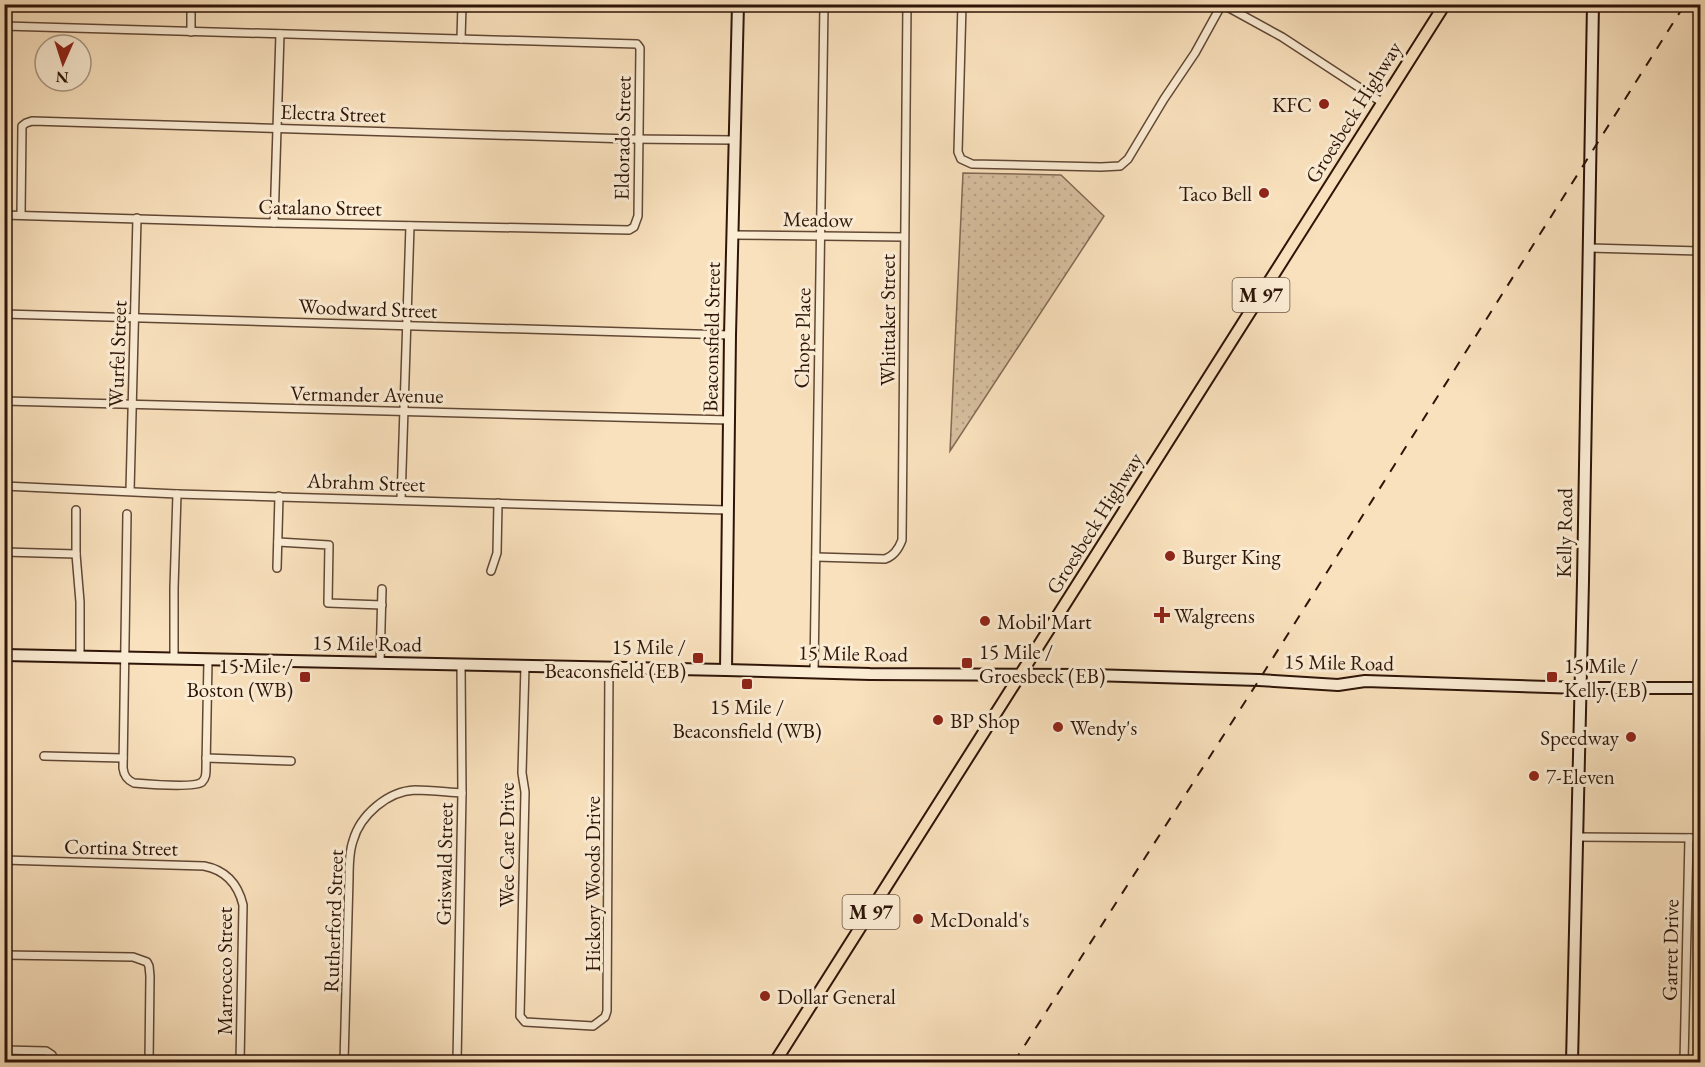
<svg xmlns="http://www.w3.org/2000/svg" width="1705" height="1067" viewBox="0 0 1705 1067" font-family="'EB Garamond',serif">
  <defs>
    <pattern id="grass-dots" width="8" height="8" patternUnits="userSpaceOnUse" patternTransform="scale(1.5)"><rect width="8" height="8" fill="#d6be9e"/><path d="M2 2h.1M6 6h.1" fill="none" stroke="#b8a287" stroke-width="1.8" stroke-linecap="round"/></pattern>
  </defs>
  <rect width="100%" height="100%" fill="#f9e1bd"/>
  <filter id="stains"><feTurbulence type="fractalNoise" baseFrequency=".00333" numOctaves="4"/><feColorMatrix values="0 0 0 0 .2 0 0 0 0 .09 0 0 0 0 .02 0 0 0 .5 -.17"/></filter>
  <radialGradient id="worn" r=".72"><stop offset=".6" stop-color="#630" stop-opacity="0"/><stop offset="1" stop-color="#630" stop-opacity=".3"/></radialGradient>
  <polygon fill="url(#grass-dots)" stroke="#826a53" stroke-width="1.5" points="963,173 1061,175 1104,216 950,451"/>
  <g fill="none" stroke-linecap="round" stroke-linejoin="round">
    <defs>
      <g id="street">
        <polyline points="962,4 958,152 961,159 972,164 1101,167 1120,166 1128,159 1164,99 1195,53 1222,4"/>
        <polyline points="1222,4 1282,37 1383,103"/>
        <polyline points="4,26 637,44 640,48 638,216 634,227 629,230 274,223 4,215"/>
        <polyline points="191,32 191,4"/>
        <polyline points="461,39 462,4"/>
        <polyline points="21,215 22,126 26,123 32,121 630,139 734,140"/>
        <polyline points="274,223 280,34"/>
        <polyline points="733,235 904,237"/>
        <polyline points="1589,248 1700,251"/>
        <polyline points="4,314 730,335"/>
        <polyline points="4,401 729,420"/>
        <polyline points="4,486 177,494 727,510"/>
        <polyline points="130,491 137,218"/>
        <polyline points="401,500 410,226"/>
        <polyline points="76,510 76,554 80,602 80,657"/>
        <path d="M127,514l-4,254c1,8 4,12 11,15 12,1 61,5 68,-1 4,-4 4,-8 4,-14l2,-108"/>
        <polyline points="278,542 329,545 328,603 382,605"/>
        <polyline points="4,552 76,554"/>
        <path d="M816,557l69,2c9,-3 14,-11 17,-19l5,-536"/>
        <polyline points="277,568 279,496"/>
        <polyline points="491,571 497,553 498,503"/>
        <polyline points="174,659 174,588 177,494"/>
        <polyline points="380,663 382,589"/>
        <polyline points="525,666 522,773 525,792 520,1016 525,1022 593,1026 605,1017 607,1011 609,668"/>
        <polyline points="814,672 824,4"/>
        <polyline points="44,756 123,758"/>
        <polyline points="206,758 291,761"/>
        <polyline points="1577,837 1700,838"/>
        <path d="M4,860l200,6c21,4 34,18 39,39l-3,157"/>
        <polyline points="4,955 133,957 147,962 149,966 150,976 149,1062"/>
        <polyline points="4,1050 46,1051 52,1055 55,1062"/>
        <path d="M344,1062l5,-184c0,-12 0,-26 4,-37 7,-26 35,-50 62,-51 15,0 31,2 47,3"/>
        <polyline points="457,1062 462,793 461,665"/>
        <polyline points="1684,1062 1689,838"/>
      </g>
      <g id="secondary">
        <polyline points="4,655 726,670 870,674 1091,675 1259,680 1338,685 1365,681 1581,688 1700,688"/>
        <polyline points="726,670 730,335 738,4"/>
        <polyline points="1572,1062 1583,581 1593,4"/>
      </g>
      <polyline id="primary" points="775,1062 1445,4"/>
    </defs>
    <use href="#street" stroke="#614835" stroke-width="10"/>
    <use href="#secondary" stroke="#2e1508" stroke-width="14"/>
    <use href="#primary" stroke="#2e1508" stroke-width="14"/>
    <use href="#street" stroke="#fbecd4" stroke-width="7"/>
    <use href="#secondary" stroke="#fbecd4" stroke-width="10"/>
    <use href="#primary" stroke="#f9e1bd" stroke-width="10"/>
    <polyline stroke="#2e1508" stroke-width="2" stroke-dasharray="10 10" stroke-linecap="butt" points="1014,1062 1259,680 1685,4"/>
  </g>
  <g fill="#8f2418" stroke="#fbecd4" stroke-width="2">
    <circle cx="1324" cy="104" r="6"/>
    <circle cx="1264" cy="193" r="6"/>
    <circle cx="1170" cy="556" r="6"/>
    <path d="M1159 606h6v6h6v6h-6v6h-6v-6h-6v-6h6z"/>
    <circle cx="985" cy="621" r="6"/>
    <rect x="692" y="652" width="12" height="12" rx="3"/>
    <rect x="961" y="657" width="12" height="12" rx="3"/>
    <rect x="299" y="671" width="12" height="12" rx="3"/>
    <rect x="1546" y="671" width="12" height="12" rx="3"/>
    <rect x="741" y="678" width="12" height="12" rx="3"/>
    <circle cx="938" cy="720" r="6"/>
    <circle cx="1058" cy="727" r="6"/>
    <circle cx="1631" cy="737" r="6"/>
    <circle cx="1534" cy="776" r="6"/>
    <circle cx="918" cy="919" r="6"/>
    <circle cx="765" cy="996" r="6"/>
  </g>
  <g text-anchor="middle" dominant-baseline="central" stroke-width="6" stroke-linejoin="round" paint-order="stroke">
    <g fill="#fbecd4" stroke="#6c5645" stroke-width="1.5">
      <rect x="1232.5" y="278" width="57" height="34" rx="4.5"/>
      <rect x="842.5" y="895" width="57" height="34" rx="4.5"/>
    </g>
    <g font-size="20" font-weight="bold" fill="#2e1508">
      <text x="1261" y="295">M 97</text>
      <text x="871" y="912">M 97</text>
    </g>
    <g font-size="21" fill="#2e1508" stroke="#fbecd4" text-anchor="start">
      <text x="1312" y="104" text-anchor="end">KFC</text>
      <text x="1252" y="193" text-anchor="end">Taco Bell</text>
      <text x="1182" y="556">Burger King</text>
      <text x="1174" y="615">Walgreens</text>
      <text x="997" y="621">Mobil Mart</text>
      <text x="686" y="646" text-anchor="end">15 Mile /<tspan x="686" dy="24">Beaconsfield (EB)</tspan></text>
      <text x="979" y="651">15 Mile /<tspan x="979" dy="24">Groesbeck (EB)</tspan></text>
      <text x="293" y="665" text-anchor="end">15 Mile /<tspan x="293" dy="24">Boston (WB)</tspan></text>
      <text x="1564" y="665">15 Mile /<tspan x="1564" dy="24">Kelly (EB)</tspan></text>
      <text x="747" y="706" text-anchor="middle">15 Mile /<tspan x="747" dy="24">Beaconsfield (WB)</tspan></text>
      <text x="950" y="720">BP Shop</text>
      <text x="1070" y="727">Wendy's</text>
      <text x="1619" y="737" text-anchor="end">Speedway</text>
      <text x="1546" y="776">7-Eleven</text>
      <text x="930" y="919">McDonald's</text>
      <text x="777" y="996">Dollar General</text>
    </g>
    <g font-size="21" fill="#2e1508" stroke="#fbecd4">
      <text transform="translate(1353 112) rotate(-58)">Groesbeck Highway</text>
      <text transform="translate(333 113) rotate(2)">Electra Street</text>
      <text transform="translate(622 138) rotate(-89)">Eldorado Street</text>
      <text transform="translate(320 207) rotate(1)">Catalano Street</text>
      <text transform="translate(818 219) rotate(1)">Meadow</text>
      <text transform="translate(368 308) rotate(2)">Woodward Street</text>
      <text transform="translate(887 320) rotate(-90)">Whittaker Street</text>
      <text transform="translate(711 337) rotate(-89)">Beaconsfield Street</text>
      <text transform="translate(802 338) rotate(-89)">Chope Place</text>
      <text transform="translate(117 354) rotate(-88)">Wurfel Street</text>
      <text transform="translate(367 394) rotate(1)">Vermander Avenue</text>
      <text transform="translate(366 482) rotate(2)">Abrahm Street</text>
      <text transform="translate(1094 523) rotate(-58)">Groesbeck Highway</text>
      <text transform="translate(1564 533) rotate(-89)">Kelly Road</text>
      <text transform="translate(367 643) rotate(1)">15 Mile Road</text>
      <text transform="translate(853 653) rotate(1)">15 Mile Road</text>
      <text transform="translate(1339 662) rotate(1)">15 Mile Road</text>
      <text transform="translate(506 845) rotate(-90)">Wee Care Drive</text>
      <text transform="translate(121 847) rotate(1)">Cortina Street</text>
      <text transform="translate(444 864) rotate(-89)">Griswald Street</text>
      <text transform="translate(592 884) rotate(-90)">Hickory Woods Drive</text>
      <text transform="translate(333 921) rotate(-88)">Rutherford Street</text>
      <text transform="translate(1670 950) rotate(-89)">Garret Drive</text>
      <text transform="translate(224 971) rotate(-90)">Marrocco Street</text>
    </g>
  </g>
  <rect width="1705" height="1067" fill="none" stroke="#f9e1bd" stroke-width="24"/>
  <rect x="6" y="6" width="1693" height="1055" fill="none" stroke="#2e1508" stroke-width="3"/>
  <rect x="12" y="12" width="1681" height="1043" fill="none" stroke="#2e1508" stroke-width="1.5"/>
  <g transform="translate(63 63) rotate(183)"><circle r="28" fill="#fbecd4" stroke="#a99682" stroke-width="1.5"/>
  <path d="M0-4.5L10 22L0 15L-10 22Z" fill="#8f2418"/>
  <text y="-9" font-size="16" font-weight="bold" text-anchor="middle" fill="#2e1508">N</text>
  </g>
  <rect width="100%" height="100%" filter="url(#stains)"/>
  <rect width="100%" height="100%" fill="url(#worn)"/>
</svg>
